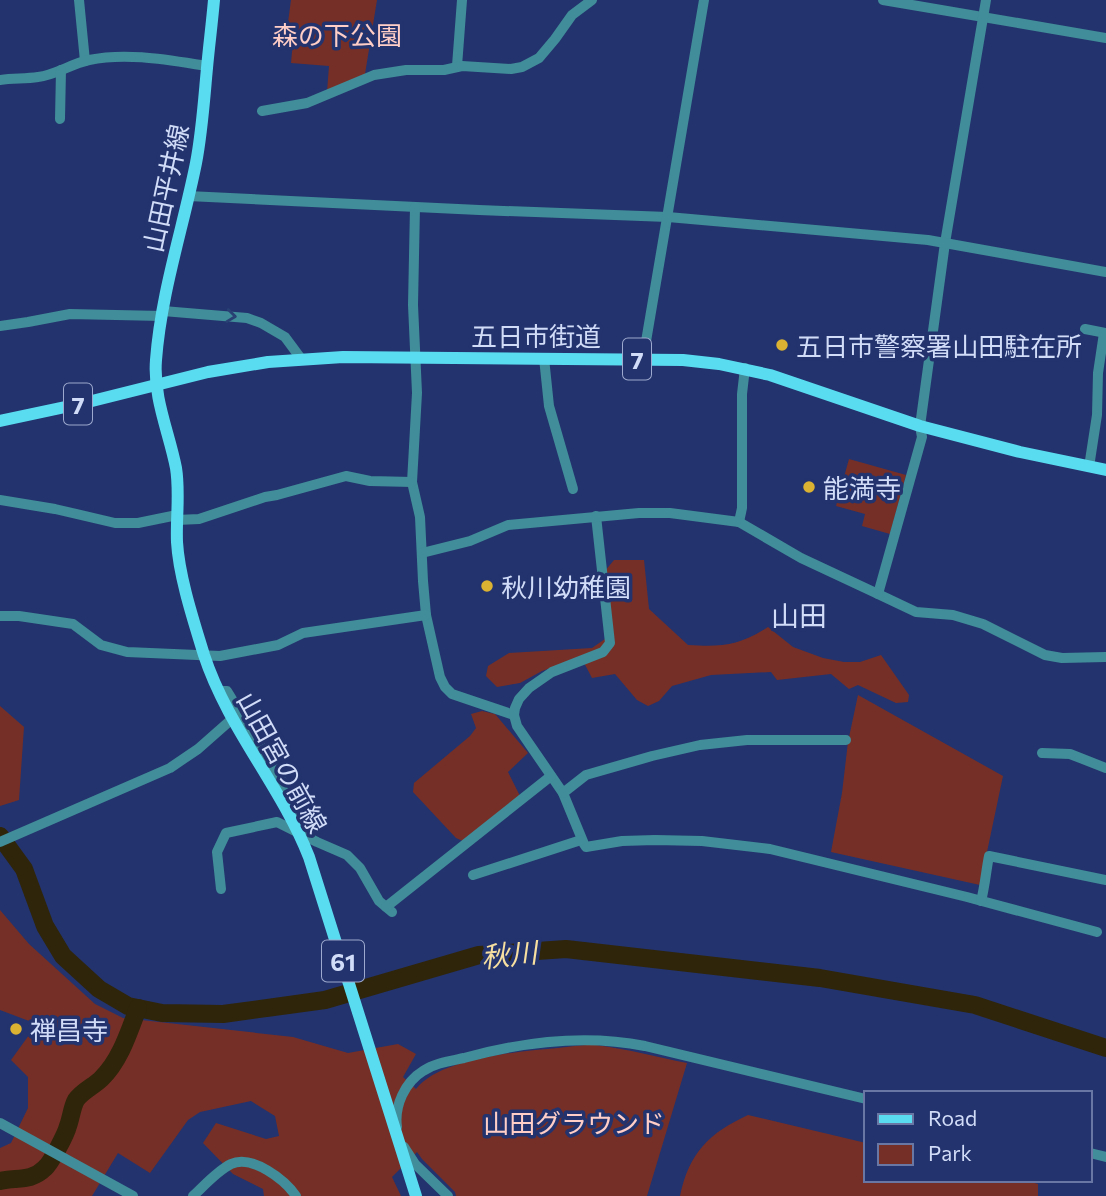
<svg xmlns="http://www.w3.org/2000/svg" width="1106" height="1196" viewBox="0 0 1106 1196" font-family="Commissioner,'Noto Sans JP',sans-serif">
  <rect width="100%" height="100%" fill="#23336d"/>
  <g fill="#762f27">
    <polygon points="291,0 377,0 365,74 327,92 329,66 291,63 294,30 287,30"/>
    <polygon points="849,459 906,475 890,534 862,526 865,514 836,506"/>
    <path d="M614,560h30l5,49 39,36c34,2 50,1 80,-18l25,20 30,11 21,4h16l21,-7 28,40 -1,7 -12,1 -38,-18 -9,4 -18,-15 -54,6 -6,-8 -60,3 -39,11 -13,15 -11,5 -11,-6 -22,-26 -23,4 -11,-21 -39,14 -22,12 -23,4 -11,-11 2,-10 21,-13 83,-5 13,-9v-68z"/>
    <polygon points="858,695 1003,776 980,885 831,852 842,793 848,742"/>
    <polygon points="0,706 24,727 19,800 0,806"/>
    <polygon points="482,711 495,714 528,753 508,772 520,796 465,842 456,838 413,792 414,783 470,736 476,728 471,714"/>
    <path d="M0,910l29,34 66,60 28,14 170,19 55,16 50,-9 18,10 -13,23 13,12c24,-31 105,-38 142,-41 13,-1 26,-4 38,-3 31,4 61,12 91,18l-40,133h-191l-1,-4 -33,-33 -5,-7 -25,25 9,19h-137l-1,-7 -30,-15 -30,-31 13,-20 50,16 13,-3 -4,-20 -24,-15 -51,11 -12,8 -38,53 -32,-20 -26,43h-92v-48l11,-5 17,-35v-31l-17,-17 26,-36 -37,-14z"/>
    <path d="M748,1115l118,28v37h158l14,4v12h-358c9,-43 29,-63 68,-81z"/>
  </g>
  <g fill="none" stroke-linecap="round" stroke-linejoin="round">
    <g stroke="#2f250a" stroke-width="18">
      <polyline points="0,836 24,869 45,926 63,956 99,989 128,1006 162,1013 223,1014 325,1000 479,955 566,949 820,978 975,1005 1106,1048"/>
      <path d="M0,1181c17,-4 31,1 45,-13 6,-5 21,-34 23,-42 3,-8 4,-19 8,-26 6,-9 18,-14 25,-21 19,-18 28,-47 37,-71"/>
    </g>
    <g stroke="#418d99" stroke-width="10">
      <polyline points="79,0 85,61"/>
      <polyline points="883,0 1106,38"/>
      <polyline points="986,0 945,243 920,426 922,437 878,594 916,612 953,615 983,624 1045,655 1062,658 1106,657"/>
      <polyline points="457,66 462,0"/>
      <path d="M0,80c13,-2 25,-1 38,-3 17,-2 33,-13 51,-17 38,-8 79,0 118,6"/>
      <polyline points="262,111 307,103 374,75 406,70 444,70 462,66 511,69 522,67 539,58 555,39 572,15 592,0"/>
      <polyline points="60,119 61,70"/>
      <polyline points="188,196 479,210 668,217 928,240 1106,272"/>
      <polyline points="415,207 413,305 417,393 412,482 420,517 423,581 426,615 440,677 445,687 452,694 514,715"/>
      <polyline points="163,311 247,318 261,323 285,337 302,360"/>
      <polyline points="0,326 28,322 70,314 162,316"/>
      <polyline points="1085,329 1106,333"/>
      <polyline points="544,358 549,406 573,489"/>
      <polyline points="643,359 704,0"/>
      <polyline points="1089,467 1097,415 1098,373 1104,333"/>
      <polyline points="0,500 55,509 115,523 138,523 177,515"/>
      <polyline points="596,516 610,643 603,652 552,672 529,688 519,699 515,708 514,715 517,726 563,793 584,844 586,847 622,841 655,840 702,841 770,849 967,897 1097,932"/>
      <polyline points="177,520 199,519 265,497 277,495 346,476 370,481 412,482"/>
      <polyline points="739,522 742,508 742,394 745,368"/>
      <polyline points="422,553 470,541 508,525 639,513 670,513 739,522 801,558 878,594"/>
      <polyline points="0,616 19,616 73,624 101,645 127,652 220,656 278,645 303,633 426,615"/>
      <polyline points="218,691 227,691 281,779 310,838"/>
      <polyline points="1042,753 1070,754 1106,768"/>
      <polyline points="563,793 586,775 652,756 700,745 747,740 846,740"/>
      <polyline points="0,842 170,768 198,749 232,719"/>
      <polyline points="473,875 581,840"/>
      <polyline points="221,889 217,852 226,833 277,822 317,842 347,855 360,868 379,901 392,912"/>
      <path d="M981,901c4,-15 5,-30 8,-45l117,24"/>
      <polyline points="386,907 551,776"/>
      <polyline points="0,1123 133,1196"/>
      <path d="M397,1127c-3,-21 8,-45 26,-56 12,-8 27,-10 41,-13 58,-16 121,-24 181,-12l221,53"/>
      <polyline points="404,1147 415,1164 448,1196"/>
      <polyline points="1090,1153 1106,1157"/>
      <path d="M193,1196c12,-11 24,-25 38,-32 21,-10 54,16 65,32"/>
    </g>
    <g stroke="#5adcf0" stroke-width="12">
      <path d="M214,0c-2,23 -5,46 -7,68 -3,32 -5,64 -11,95 -13,65 -35,130 -40,197 -3,38 13,72 20,108 4,24 0,50 1,74 2,35 17,80 27,113 24,73 77,131 105,202l107,339"/>
      <polyline points="0,421 84,403 208,372 268,362 343,357 683,360 719,364 770,375 920,426 1020,452 1106,470"/>
    </g>
  </g>
  <defs><path id="oneway-chevron" d="M-2-3.5L2.5 0L-2 3.5" fill="none" stroke-width="1.6" stroke-linecap="round" stroke-linejoin="round" transform="scale(1.75)"/></defs>
  <use stroke="#284074" href="#oneway-chevron" transform="translate(231 316) rotate(7)"/>
  <g fill="#dcb233" stroke="#23336d" stroke-width="2.5">
    <circle cx="782" cy="345" r="7"/>
    <circle cx="809" cy="487" r="7"/>
    <circle cx="487" cy="586" r="7"/>
    <circle cx="16" cy="1029" r="7"/>
  </g>
  <g text-anchor="middle" dominant-baseline="central" stroke-width="7" stroke-linejoin="round" paint-order="stroke">
    <g fill="#23336d" stroke="#9da9ce" stroke-width="2">
      <rect x="623" y="338.5" width="28" height="41" rx="5"/>
      <rect x="64" y="383.5" width="28" height="41" rx="5"/>
      <rect x="322" y="940.5" width="42" height="41" rx="5"/>
    </g>
    <g font-size="24" font-weight="bold" fill="#d1dcf8">
      <text x="637" y="359">7</text>
      <text x="78" y="404">7</text>
      <text x="343" y="961">61</text>
    </g>
    <g font-size="26" fill="#ffcec6" stroke="#23336d">
      <text x="337" y="34">森の下公園</text>
      <text x="574" y="1122">山田グラウンド</text>
    </g>
    <g font-size="26" fill="#d1dcf8" stroke="#23336d">
      <text transform="translate(165 188) rotate(-78)">山田平井線</text>
      <text x="536" y="335">五日市街道</text>
      <text transform="translate(283 762) rotate(61)">山田宮の前線</text>
    </g>
    <g font-size="26" fill="#d1dcf8" stroke="#23336d" text-anchor="start">
      <text x="796" y="345">五日市警察署山田駐在所</text>
      <text x="823" y="487">能満寺</text>
      <text x="501" y="586">秋川幼稚園</text>
      <text x="30" y="1029">禅昌寺</text>
    </g>
    <g font-size="28" fill="#d1dcf8" stroke="#23336d">
      <text x="799" y="615">山田</text>
    </g>
    <g font-size="28" font-style="italic" fill="#f8e0a1" stroke="#23336d">
      <text transform="translate(509 954) rotate(-6)">秋川</text>
    </g>
  </g>
  <rect x="864" y="1091" width="228" height="91" fill="#23336d" stroke="#6977a5" stroke-width="2"/>
  <rect x="878" y="1114" width="35" height="10" fill="#5adcf0" stroke="#6977a5" stroke-width="2"/>
  <text x="928" y="1126" font-size="21" fill="#d1dcf8">Road</text>
  <rect x="878" y="1144" width="35" height="21" fill="#762f27" stroke="#6977a5" stroke-width="2"/>
  <text x="928" y="1161" font-size="21" fill="#d1dcf8">Park</text>
</svg>
